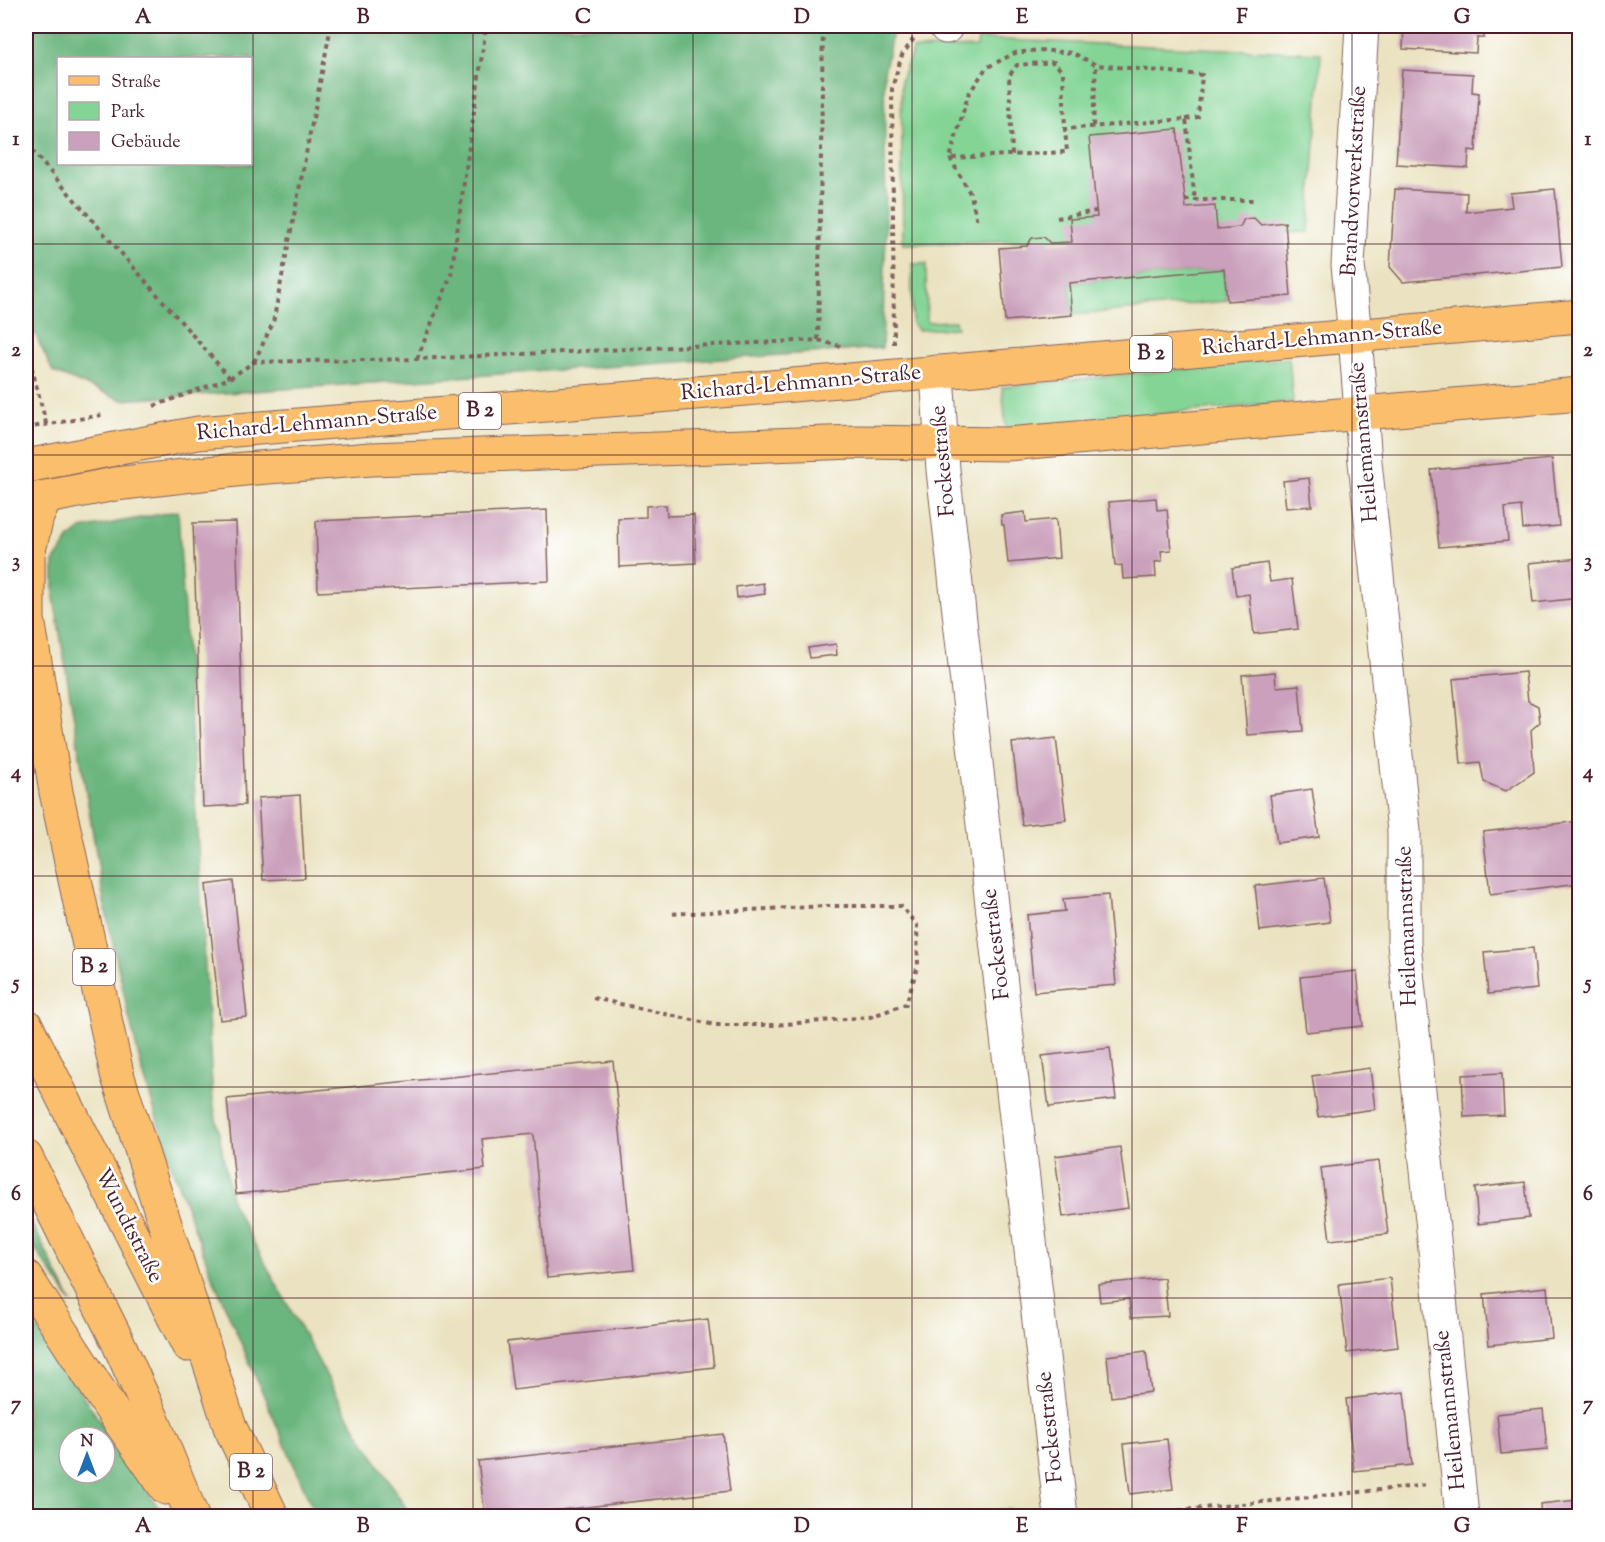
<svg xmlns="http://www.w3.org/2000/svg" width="1605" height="1542" viewBox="0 0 1605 1542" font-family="'Sorts Mill Goudy',serif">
  <rect width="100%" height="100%" fill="#fff"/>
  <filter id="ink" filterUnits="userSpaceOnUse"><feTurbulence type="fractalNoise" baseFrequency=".0167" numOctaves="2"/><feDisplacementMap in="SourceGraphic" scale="12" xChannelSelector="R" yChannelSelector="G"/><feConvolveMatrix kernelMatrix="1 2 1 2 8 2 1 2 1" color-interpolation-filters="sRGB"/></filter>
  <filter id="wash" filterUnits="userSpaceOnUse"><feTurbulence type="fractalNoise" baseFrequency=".008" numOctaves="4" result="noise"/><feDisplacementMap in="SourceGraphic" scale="24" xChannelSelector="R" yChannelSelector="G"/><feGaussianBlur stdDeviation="1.35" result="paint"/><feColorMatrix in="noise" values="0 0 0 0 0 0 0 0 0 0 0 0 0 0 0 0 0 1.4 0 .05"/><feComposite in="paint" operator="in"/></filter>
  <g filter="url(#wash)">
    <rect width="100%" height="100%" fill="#eae2c0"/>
    <g fill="#83d495" stroke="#667a60" stroke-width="1.5">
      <polygon points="978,39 1321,53 1309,232 903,244 901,80 913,49 977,47"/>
      <polygon points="912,264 926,264 927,322 955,321 957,328 918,330 912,323"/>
      <polygon points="1224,269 1227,301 1072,315 1069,283"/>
      <polygon points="1289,358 1293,402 1006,428 1002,387"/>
      <polygon points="1010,1509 1011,1516 941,1516"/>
    </g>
    <g fill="#6ab67e" stroke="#5a6a54" stroke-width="1.5" fill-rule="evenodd">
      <path d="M26,26h868l-10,46 2,161 -4,115 -760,52 -69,-28 -27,-57zM58,58h192v106h-192z"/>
      <polygon points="178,511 213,1102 232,1203 348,1415 411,1516 316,1516 212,1276 173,1171 141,1066 129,1017 105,907 54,598 54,562 70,538 81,529"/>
      <polygon points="26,1212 72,1303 26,1235"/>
      <path d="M26,1315l11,13 127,188h-138zM69,1437h36v36h-36z"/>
    </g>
    <g id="blocks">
      <g fill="#cba0bc">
        <polygon points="1404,26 1485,26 1484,38 1477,38 1476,53 1403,49"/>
        <polygon points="1402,70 1473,74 1472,92 1479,93 1476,151 1469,150 1468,168 1396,164"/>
        <polygon points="1177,129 1186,208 1215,206 1217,229 1240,227 1244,219 1254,218 1261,225 1285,222 1291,296 1227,301 1224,269 1069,283 1072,315 1005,321 999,248 1027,246 1032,238 1044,237 1050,243 1072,242 1070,219 1097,217 1089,137"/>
        <polygon points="1395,189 1467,193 1466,212 1512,207 1510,193 1555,189 1562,267 1403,282 1390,267"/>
        <polygon points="1552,459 1559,526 1523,529 1521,506 1505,508 1508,541 1439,547 1431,470"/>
        <polygon points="1309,478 1312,506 1286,508 1283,481"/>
        <polygon points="1156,498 1157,510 1167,509 1171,550 1161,551 1162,561 1155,562 1156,577 1123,579 1122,565 1115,566 1109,502"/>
        <polygon points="666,505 667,516 694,515 696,563 619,567 618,518 646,517 646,506"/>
        <polygon points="547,510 549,581 318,592 316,521"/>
        <polygon points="1025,512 1026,522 1056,519 1059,558 1008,563 1004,525 1002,525 1001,515"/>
        <polygon points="236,522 245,805 203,807 193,523"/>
        <polygon points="1580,558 1580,598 1533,603 1529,563"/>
        <polygon points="1267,563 1270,582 1292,579 1298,629 1254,634 1249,594 1236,596 1232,568"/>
        <polygon points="763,583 765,594 737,598 736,587"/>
        <polygon points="836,644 837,655 810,658 808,648"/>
        <polygon points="1275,672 1276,687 1299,685 1303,731 1247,735 1242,675"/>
        <polygon points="1525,672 1528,701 1538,706 1540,722 1531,730 1534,772 1506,791 1484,782 1480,762 1461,764 1453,679"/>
        <polygon points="1056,738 1066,820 1022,825 1012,743"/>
        <polygon points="1312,789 1319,837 1277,843 1270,795"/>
        <polygon points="300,795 305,878 263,880 258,798"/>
        <polygon points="1580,821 1580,883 1490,894 1483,832"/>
        <polygon points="1324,878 1330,922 1260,931 1255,886"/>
        <polygon points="233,881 247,1017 220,1020 206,885"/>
        <polygon points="1108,895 1116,985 1034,992 1027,915 1065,911 1063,899"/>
        <polygon points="1533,948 1537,989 1488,994 1484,952"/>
        <polygon points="1357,971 1363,1026 1306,1032 1300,977"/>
        <polygon points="1110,1048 1116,1099 1049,1107 1042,1056"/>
        <polygon points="613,1061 634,1270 547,1278 533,1134 482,1139 485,1169 236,1194 227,1099"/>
        <polygon points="1370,1068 1375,1109 1318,1117 1312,1076"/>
        <polygon points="1502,1073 1504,1115 1464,1117 1462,1075"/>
        <polygon points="1120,1147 1128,1208 1063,1217 1055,1156"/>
        <polygon points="1379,1161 1388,1234 1330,1240 1321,1168"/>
        <polygon points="1525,1182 1529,1218 1478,1224 1475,1188"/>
        <polygon points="1164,1278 1168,1316 1131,1318 1129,1299 1100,1302 1098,1284"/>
        <polygon points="1390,1278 1398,1347 1347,1353 1339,1284"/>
        <polygon points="1547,1287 1552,1338 1489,1345 1484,1294"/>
        <polygon points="708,1319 714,1367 513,1390 507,1342"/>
        <polygon points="1146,1351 1151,1392 1111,1397 1107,1356"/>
        <polygon points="1404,1392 1412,1465 1354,1471 1346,1399"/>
        <polygon points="1543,1409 1547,1450 1501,1454 1497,1414"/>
        <polygon points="723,1434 730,1491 505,1516 485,1516 478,1461"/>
        <polygon points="1167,1439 1173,1489 1130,1494 1124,1444"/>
        <polygon points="1577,1500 1579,1516 1541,1516 1540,1504"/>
      </g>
    </g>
  </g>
  <g filter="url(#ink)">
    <use href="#blocks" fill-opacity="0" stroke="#82635f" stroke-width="1.5"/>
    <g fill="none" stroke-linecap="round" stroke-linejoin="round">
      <defs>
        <g id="minor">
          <polyline points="946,26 946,27"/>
          <polyline points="1362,26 1348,265 1355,336 1365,462 1404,831 1404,943 1462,1516"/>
          <polyline points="937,372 943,470 1061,1516"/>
        </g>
        <g id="major">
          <polyline points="26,466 198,433 770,387 1580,316"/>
          <polyline points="26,501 115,484 244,469 371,459 856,442 1007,444 1580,394"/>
        </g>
        <g id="highway">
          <polyline points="46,497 37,517 28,554 28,619 56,792 117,1074 230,1427 272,1516"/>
          <polyline points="26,1025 188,1345"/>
          <polyline points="26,1157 117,1340 152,1418 192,1516"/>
          <polyline points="26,1277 113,1412 166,1488"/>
        </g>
      </defs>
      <use href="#minor" stroke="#82635f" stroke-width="35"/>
      <use href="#major" stroke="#82635f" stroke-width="35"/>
      <use href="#highway" stroke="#82635f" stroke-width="35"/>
      <g stroke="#82635f" stroke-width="4" stroke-dasharray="4.5 4.5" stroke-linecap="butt">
        <polyline points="1186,119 1198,117 1202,75 1096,65 1073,53 1039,50 1015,53 986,68 968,95 950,158 1067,152 1065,129 1186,119 1195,201"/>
        <polyline points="1093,126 1096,65"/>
        <polyline points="26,144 230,378"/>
        <polyline points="1012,155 1009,76 1017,65 1054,62 1063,73 1065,129"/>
        <polyline points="950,158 971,195 977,222"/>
        <polyline points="1185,200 1253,200"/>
        <polyline points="1057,218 1096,211"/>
        <polyline points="818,340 823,26"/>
        <polyline points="894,344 892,88 902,55 915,37"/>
        <polyline points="26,350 30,361 46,423"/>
        <polyline points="417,359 451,275 486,26"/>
        <polyline points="254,362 273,323 331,26"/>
        <polyline points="154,406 230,378 254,362 417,359 818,340 843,347"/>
        <polyline points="26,428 102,415"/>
        <polyline points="593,998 715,1025 773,1025 870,1017 906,1004 918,965 917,925 901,906 828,906 669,914"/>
        <polyline points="1125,1516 1428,1485"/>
      </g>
      <use href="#minor" stroke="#fff" stroke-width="33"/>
      <use href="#major" stroke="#fabe6d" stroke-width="33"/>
      <use href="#highway" stroke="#fabe6d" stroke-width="33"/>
    </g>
  </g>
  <path fill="none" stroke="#4a1f2b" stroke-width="1.5" stroke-opacity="0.55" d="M253,26v1490M473,26v1490M693,26v1490M912,26v1490M1132,26v1490M1352,26v1490M26,244h1554M26,455h1554M26,666h1554M26,876h1554M26,1087h1554M26,1298h1554"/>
  <g text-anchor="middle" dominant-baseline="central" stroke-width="5" stroke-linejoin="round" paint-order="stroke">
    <g fill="#fff" stroke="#80626b" stroke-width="1.5">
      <rect x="1130" y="336" width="42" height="36" rx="4.5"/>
      <rect x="459" y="393" width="42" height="36" rx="4.5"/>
      <rect x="73" y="949" width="42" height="36" rx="4.5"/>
      <rect x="230" y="1454" width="42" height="36" rx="4.5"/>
    </g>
    <g font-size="21" font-weight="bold" fill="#4a1f2b">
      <text x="1151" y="354">B 2</text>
      <text x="480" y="411">B 2</text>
      <text x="94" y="967">B 2</text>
      <text x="251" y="1472">B 2</text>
    </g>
    <g font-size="22" fill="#4a1f2b" stroke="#fff">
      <text transform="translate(1355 181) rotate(-87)">Brandvorwerkstraße</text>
      <text transform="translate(1322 339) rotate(-5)">Richard-Lehmann-Straße</text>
      <text transform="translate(801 384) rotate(-5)">Richard-Lehmann-Straße</text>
      <text transform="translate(317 424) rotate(-5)">Richard-Lehmann-Straße</text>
      <text transform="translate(1365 442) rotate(-95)">Heilemannstraße</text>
      <text transform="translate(944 461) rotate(-95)">Fockestraße</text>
      <text transform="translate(1408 926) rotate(-92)">Heilemannstraße</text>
      <text transform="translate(997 944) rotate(-97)">Fockestraße</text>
      <text transform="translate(128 1226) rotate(63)">Wundtstraße</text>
      <text transform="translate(1451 1410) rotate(-96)">Heilemannstraße</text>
      <text transform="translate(1051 1427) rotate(-96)">Fockestraße</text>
    </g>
  </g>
  <rect width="1605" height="1542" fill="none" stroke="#fff" stroke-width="66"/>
  <rect x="57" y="57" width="195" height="108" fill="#ffffff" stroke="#b7a5aa" stroke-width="1.5"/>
  <rect x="69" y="76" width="30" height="9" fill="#fabe6d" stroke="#b7a5aa" stroke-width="1.5"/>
  <text x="111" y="87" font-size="18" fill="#4a1f2b">Straße</text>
  <rect x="69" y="102" width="30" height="18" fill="#83d495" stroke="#b7a5aa" stroke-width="1.5"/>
  <text x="111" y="117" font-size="18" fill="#4a1f2b">Park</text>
  <rect x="69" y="132" width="30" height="18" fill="#cba0bc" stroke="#b7a5aa" stroke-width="1.5"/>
  <text x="111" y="147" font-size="18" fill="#4a1f2b">Gebäude</text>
  <g transform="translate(87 1455)"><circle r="28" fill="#ffffff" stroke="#b7a5aa" stroke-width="1.5"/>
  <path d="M0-4.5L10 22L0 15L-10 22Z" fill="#1f6fb2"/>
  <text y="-9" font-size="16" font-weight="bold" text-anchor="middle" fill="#4a1f2b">N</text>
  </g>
  <rect x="33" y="33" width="1539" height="1476" fill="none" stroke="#4a1f2b" stroke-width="2"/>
  <g font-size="20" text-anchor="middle" font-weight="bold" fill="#4a1f2b">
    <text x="143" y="23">A</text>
    <text x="363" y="23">B</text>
    <text x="583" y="23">C</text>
    <text x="802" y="23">D</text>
    <text x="1022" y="23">E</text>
    <text x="1242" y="23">F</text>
    <text x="1462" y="23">G</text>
    <text x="16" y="145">1</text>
    <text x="1588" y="145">1</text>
    <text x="16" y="356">2</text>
    <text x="1588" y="356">2</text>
    <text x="16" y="567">3</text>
    <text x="1588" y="567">3</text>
    <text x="16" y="778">4</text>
    <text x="1588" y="778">4</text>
    <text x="16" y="989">5</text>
    <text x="1588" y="989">5</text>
    <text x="16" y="1200">6</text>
    <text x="1588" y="1200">6</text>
    <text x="16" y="1410">7</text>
    <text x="1588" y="1410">7</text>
    <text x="143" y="1532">A</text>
    <text x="363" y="1532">B</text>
    <text x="583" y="1532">C</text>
    <text x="802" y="1532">D</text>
    <text x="1022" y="1532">E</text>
    <text x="1242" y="1532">F</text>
    <text x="1462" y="1532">G</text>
  </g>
</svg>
